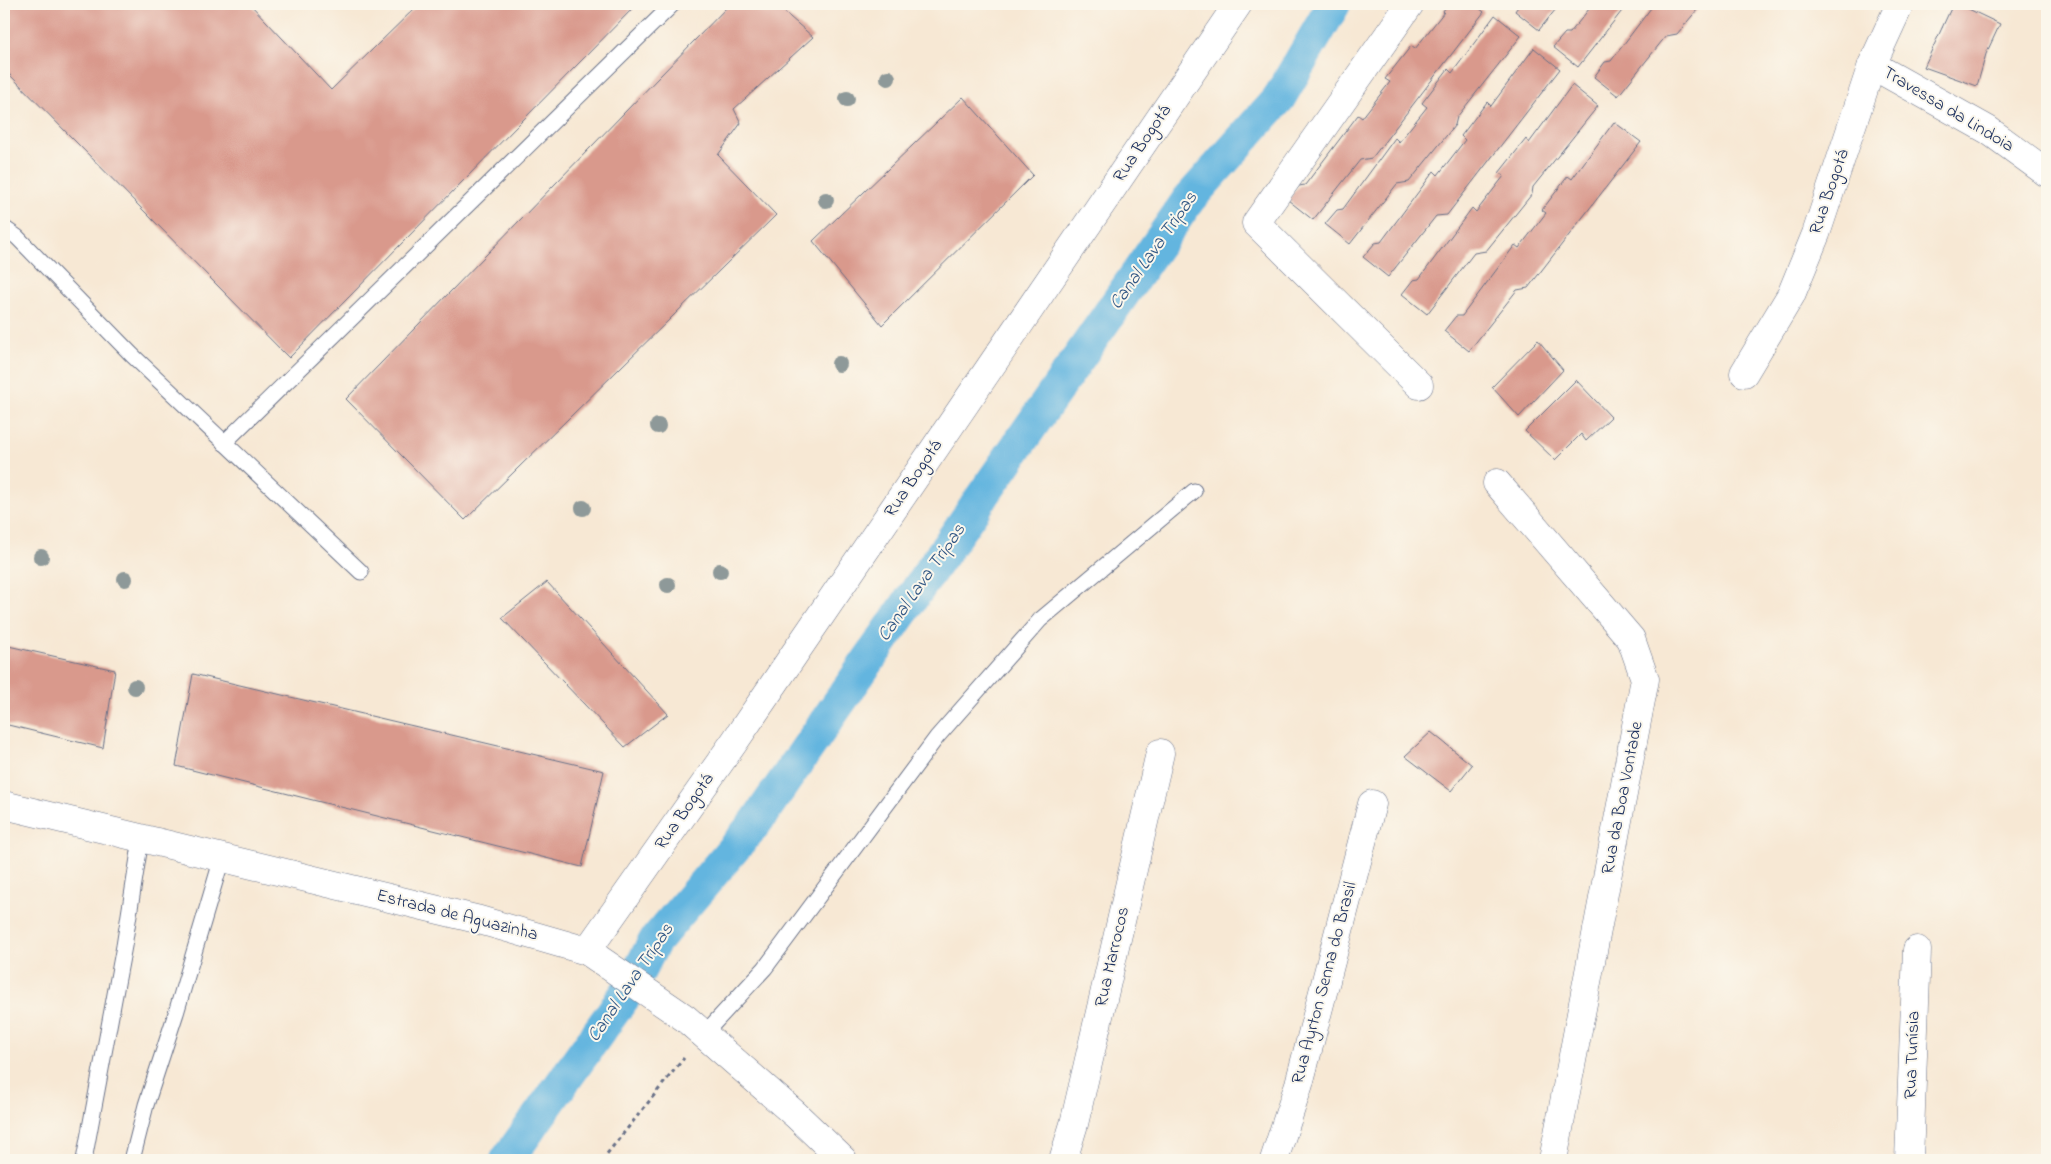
<svg xmlns="http://www.w3.org/2000/svg" width="2051" height="1164" viewBox="0 0 2051 1164" font-family="'Indie Flower',sans-serif">
  <rect width="100%" height="100%" fill="#fbf7ec"/>
  <filter id="ink" filterUnits="userSpaceOnUse"><feTurbulence type="fractalNoise" baseFrequency=".02" numOctaves="2"/><feDisplacementMap in="SourceGraphic" scale="10" xChannelSelector="R" yChannelSelector="G"/><feConvolveMatrix kernelMatrix="1 2 1 2 8 2 1 2 1" color-interpolation-filters="sRGB"/></filter>
  <filter id="wash" filterUnits="userSpaceOnUse"><feTurbulence type="fractalNoise" baseFrequency=".0096" numOctaves="4" result="noise"/><feDisplacementMap in="SourceGraphic" scale="20" xChannelSelector="R" yChannelSelector="G"/><feGaussianBlur stdDeviation="1.12" result="paint"/><feColorMatrix in="noise" values="0 0 0 0 0 0 0 0 0 0 0 0 0 0 0 0 0 1.4 0 .05"/><feComposite in="paint" operator="in"/></filter>
  <g filter="url(#wash)">
    <rect width="100%" height="100%" fill="#f7e8d4"/>
    <g fill="none" stroke-linecap="round" stroke-linejoin="round">
      <polyline stroke="#64b5df" stroke-width="34" points="507,1160 628,991 655,941 756,822 1189,199 1279,98 1334,4"/>
    </g>
    <g id="blocks">
      <g fill="#d9998c">
        <polygon points="4,4 250,4 331,90 419,4 637,4 289,358 4,69"/>
        <polygon points="730,4 775,4 813,37 734,109 741,123 718,155 776,215 465,520 346,399"/>
        <polygon points="1448,4 1474,4 1484,12 1372,158 1360,160 1313,220 1288,200 1299,186 1305,185 1358,115 1362,118 1390,82 1385,79 1411,46 1415,49 1444,12 1443,11"/>
        <polygon points="1520,4 1560,4 1539,30 1515,11"/>
        <polygon points="1593,4 1637,5 1625,7 1578,67 1553,47 1565,33 1570,33"/>
        <polygon points="1654,4 1702,4 1677,34 1666,36 1618,96 1594,77 1605,62 1611,61"/>
        <polygon points="1953,4 1958,4 2000,24 1986,54 1977,86 1924,67"/>
        <polygon points="1495,15 1521,36 1457,117 1455,125 1409,182 1397,184 1350,244 1325,224 1337,210 1343,209 1395,138 1399,142 1427,107 1422,103 1448,69 1452,73"/>
        <polygon points="1534,48 1560,69 1447,215 1436,216 1388,277 1363,257 1375,243 1381,242 1434,171 1438,175 1465,140 1461,136 1487,102 1491,106"/>
        <polygon points="1572,85 1598,106 1533,187 1532,194 1486,251 1474,253 1427,314 1402,294 1413,280 1419,279 1472,208 1476,212 1504,176 1499,173 1526,139 1529,143"/>
        <polygon points="963,97 1033,175 882,325 813,241"/>
        <polygon points="1614,122 1641,142 1528,288 1517,290 1469,351 1444,331 1456,316 1462,316 1515,245 1519,248 1546,213 1542,210 1568,176 1572,179"/>
        <polygon points="1538,340 1563,370 1519,417 1492,387"/>
        <polygon points="1576,380 1611,417 1586,441 1581,434 1555,460 1525,431"/>
        <polygon points="547,582 668,714 625,747 502,618"/>
        <polygon points="4,645 115,670 103,748 4,724"/>
        <polygon points="193,674 604,771 582,867 176,766"/>
        <polygon points="1431,732 1472,765 1451,791 1405,756"/>
      </g>
    </g>
  </g>
  <g filter="url(#ink)">
    <use href="#blocks" fill-opacity="0" stroke="#687087" stroke-width="1"/>
    <g fill="none" stroke-linecap="round" stroke-linejoin="round">
      <defs>
        <g id="lane">
          <polyline points="4,228 17,237 132,355 361,572"/>
          <polyline points="224,443 673,4"/>
          <polyline points="704,1034 765,968 937,737 1040,620 1194,491"/>
          <polyline points="84,1160 124,946 141,839"/>
          <polyline points="132,1160 146,1105 176,1013 222,858"/>
        </g>
        <g id="street">
          <polyline points="1410,4 1256,223 1419,385"/>
          <polyline points="1872,65 1988,130 2047,173"/>
          <polyline points="1744,373 1791,295 1816,234 1872,65 1900,4"/>
          <polyline points="1497,483 1631,639 1645,679 1553,1160"/>
          <polyline points="4,805 476,919 587,951 685,1018 796,1115 843,1160"/>
          <polyline points="587,951 735,741 1238,4"/>
          <polyline points="1063,1160 1074,1124 1160,753"/>
          <polyline points="1274,1160 1299,1084 1372,804"/>
          <polyline points="1909,1160 1917,950"/>
        </g>
      </defs>
      <use href="#lane" stroke="#687087" stroke-width="17"/>
      <use href="#street" stroke="#687087" stroke-width="29"/>
      <polyline stroke="#687087" stroke-width="3" stroke-dasharray="4 4" stroke-linecap="butt" points="602,1160 684,1058"/>
      <use href="#lane" stroke="#fff" stroke-width="15"/>
      <use href="#street" stroke="#fff" stroke-width="28"/>
    </g>
    <g fill="#8e9999">
      <circle cx="888" cy="78" r="8"/>
      <circle cx="847" cy="99" r="8"/>
      <circle cx="826" cy="200" r="8"/>
      <circle cx="839" cy="364" r="8"/>
      <circle cx="658" cy="426" r="8"/>
      <circle cx="583" cy="508" r="8"/>
      <circle cx="41" cy="557" r="8"/>
      <circle cx="720" cy="571" r="8"/>
      <circle cx="125" cy="579" r="8"/>
      <circle cx="668" cy="585" r="8"/>
      <circle cx="135" cy="687" r="8"/>
    </g>
  </g>
  <g text-anchor="middle" dominant-baseline="central" stroke-width="4" stroke-linejoin="round" paint-order="stroke">
    <g font-size="18" fill="#1b2f5e" stroke="#fbf7ec">
      <text transform="translate(1948 110) rotate(31)">Travessa da Lindoia</text>
      <text transform="translate(1143 144) rotate(-56)">Rua Bogotá</text>
      <text transform="translate(1830 192) rotate(-71)">Rua Bogotá</text>
      <text transform="translate(914 479) rotate(-56)">Rua Bogotá</text>
      <text transform="translate(1623 798) rotate(-79)">Rua da Boa Vontade</text>
      <text transform="translate(685 812) rotate(-55)">Rua Bogotá</text>
      <text transform="translate(457 916) rotate(14)">Estrada de Aguazinha</text>
      <text transform="translate(1113 957) rotate(-77)">Rua Marrocos</text>
      <text transform="translate(1325 983) rotate(-75)">Rua Ayrton Senna do Brasil</text>
      <text transform="translate(1913 1055) rotate(-88)">Rua Tunísia</text>
    </g>
    <g font-size="19" font-style="italic" fill="#315785" stroke="#fbf7ec">
      <text transform="translate(1154 251) rotate(-55)">Canal Lava Tripas</text>
      <text transform="translate(922 583) rotate(-55)">Canal Lava Tripas</text>
      <text transform="translate(631 983) rotate(-56)">Canal Lava Tripas</text>
    </g>
  </g>
  <rect width="2051" height="1164" fill="none" stroke="#fbf7ec" stroke-width="20"/>
</svg>
